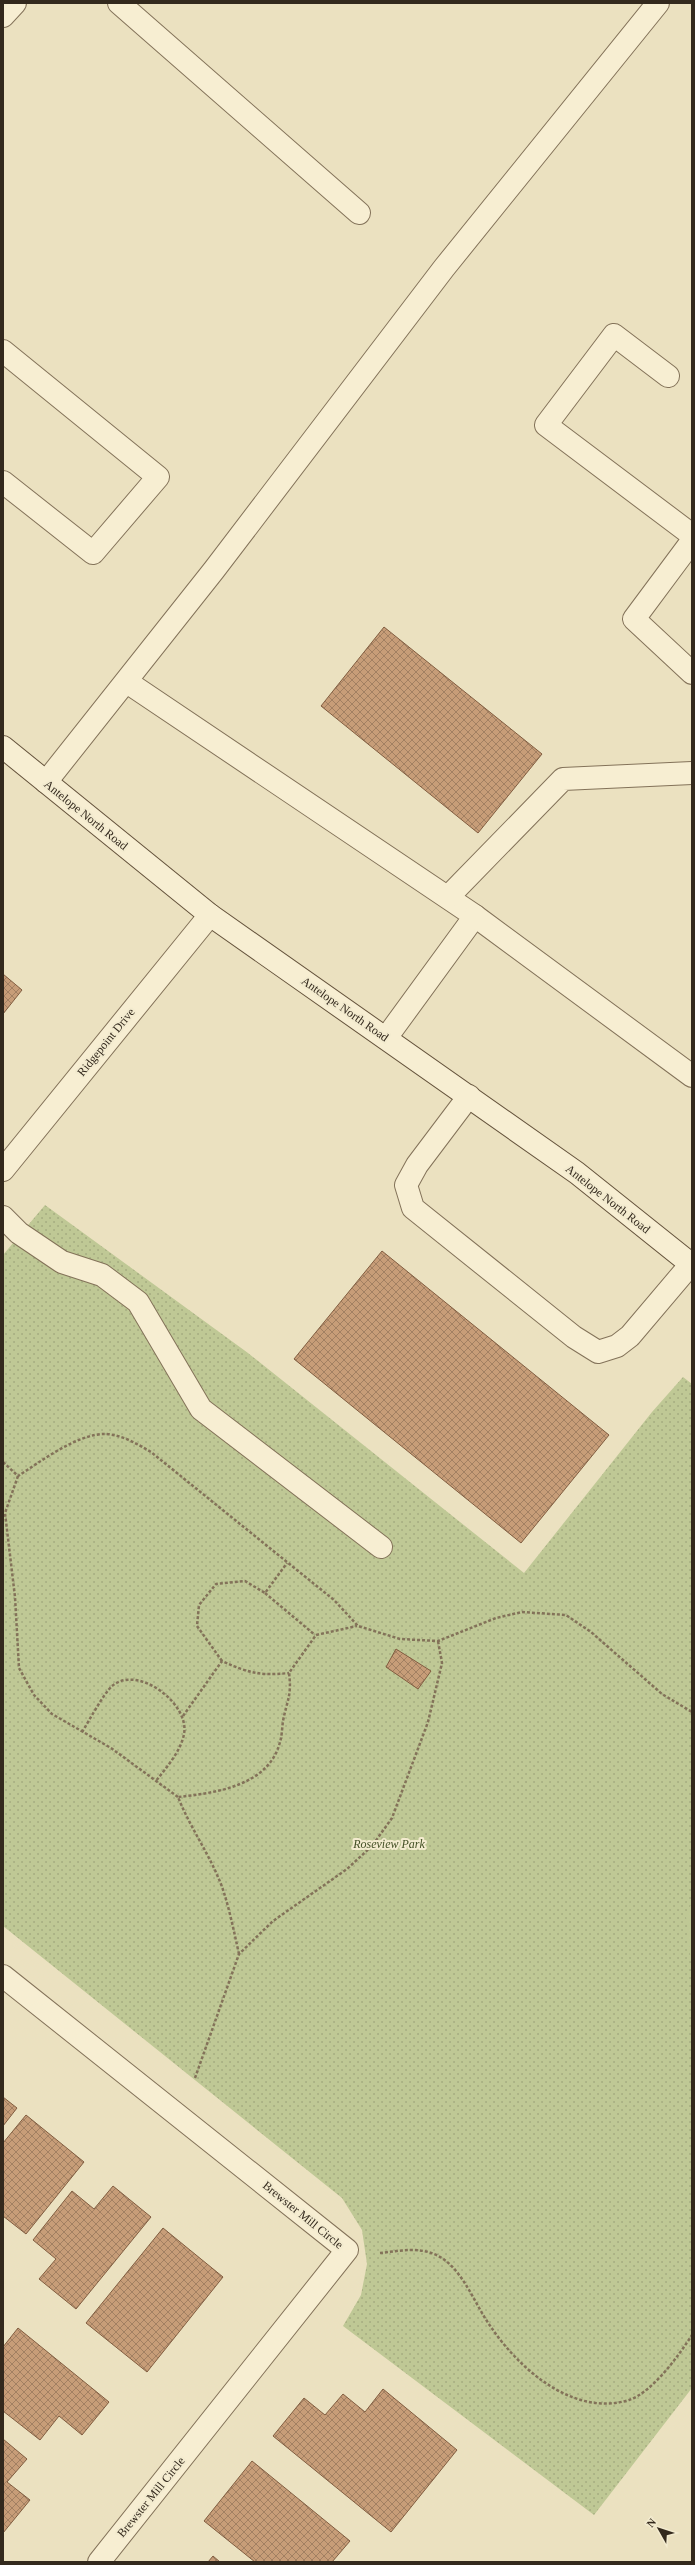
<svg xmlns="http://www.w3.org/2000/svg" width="695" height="2565" viewBox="0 0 695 2565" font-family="Georgia,serif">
  <defs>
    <pattern id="grass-dots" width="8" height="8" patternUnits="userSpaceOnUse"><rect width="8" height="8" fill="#bfc895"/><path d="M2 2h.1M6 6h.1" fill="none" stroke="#a5ac80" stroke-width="1.8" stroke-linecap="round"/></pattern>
    <pattern id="building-cross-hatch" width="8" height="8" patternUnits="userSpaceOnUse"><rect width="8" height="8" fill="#c79d78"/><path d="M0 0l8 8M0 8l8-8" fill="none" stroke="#a28062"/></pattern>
  </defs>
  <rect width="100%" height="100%" fill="#ebe1c0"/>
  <polygon fill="url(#grass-dots)" points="45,1205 248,1353 524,1573 652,1412 683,1377 692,1384 692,2388 594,2515 343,2326 361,2295 367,2264 362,2230 342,2198 3,1926 3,1255"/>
  <polygon fill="#bfc895" points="692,1902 692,1972 686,1916"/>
  <g fill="url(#building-cross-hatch)" stroke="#815d40">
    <polygon points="384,627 542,754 478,833 321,706"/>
    <polygon points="3,974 22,990 3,1014"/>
    <polygon points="382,1251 609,1435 521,1543 294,1359"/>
    <polygon points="396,1649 431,1671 418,1689 386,1667"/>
    <polygon points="3,2097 17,2108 3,2126"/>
    <polygon points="26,2115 84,2162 26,2234 3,2216 3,2143"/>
    <polygon points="113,2186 151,2217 76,2309 39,2279 56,2259 33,2240 72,2191 94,2209"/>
    <polygon points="163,2228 223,2277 147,2372 86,2323"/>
    <polygon points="18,2328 109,2402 82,2435 59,2416 40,2440 3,2411 3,2347"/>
    <polygon points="383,2389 457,2450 391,2532 273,2436 304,2398 325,2415 343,2394 365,2412"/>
    <polygon points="3,2439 27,2459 7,2482 30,2500 3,2533"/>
    <polygon points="252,2461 350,2541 332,2562 255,2562 204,2521"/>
    <polygon points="213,2556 220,2562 208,2562"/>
  </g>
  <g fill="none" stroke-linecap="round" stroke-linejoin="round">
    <defs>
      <g id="service">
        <polyline points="119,3 359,213"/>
        <polyline points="3,16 15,3"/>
        <polyline points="3,351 158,477 93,553 3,482"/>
        <polyline points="668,376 614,335 546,425 692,535"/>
        <polyline points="692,541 634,619 692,673"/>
        <polyline points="127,682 475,916 386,1038"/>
        <polyline points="46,782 214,570 444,268 658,3"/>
        <polyline points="448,897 563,779 692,773"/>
        <polyline points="475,916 692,1076"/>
        <polyline points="469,1096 417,1165 406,1185 413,1208 574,1337 598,1352 617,1346 630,1336 691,1264"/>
        <polyline points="3,1217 19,1233 62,1262 102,1275 138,1302 201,1409 381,1547"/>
      </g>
      <g id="minor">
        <polyline points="3,1170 210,915"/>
        <polyline points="3,1976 347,2250 99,2562"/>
      </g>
      <polyline id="secondary" points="3,747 210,915 577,1173 692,1265"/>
    </defs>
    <use href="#service" stroke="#837259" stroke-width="24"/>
    <use href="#minor" stroke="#837259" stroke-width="24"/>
    <use href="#secondary" stroke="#65533c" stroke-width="24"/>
    <g stroke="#837259" stroke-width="2.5" stroke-dasharray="3 2" stroke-linecap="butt">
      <path d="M3,1462l15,14c22,-14 60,-43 88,-42 17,1 31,10 45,18l183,148 24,26 42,13 38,2 58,-23 26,-6 44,3 25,17 71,62 30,18"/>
      <polyline points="18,1476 5,1513 15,1597 19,1668 34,1695 52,1714 111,1748 178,1797"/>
      <polyline points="265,1593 315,1635"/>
      <polyline points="222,1661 197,1626 199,1605 216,1584 245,1581 265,1593 287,1563"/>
      <path d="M183,1716l39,-55c26,12 39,15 67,12"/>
      <path d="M82,1732c7,-11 22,-39 30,-46 26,-22 78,18 72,48 -3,17 -18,34 -28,47"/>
      <path d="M239,1954c-5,-22 -12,-58 -21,-77 -12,-28 -29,-52 -40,-80 37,-4 91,-11 102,-55 2,-6 2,-14 3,-21 4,-21 9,-25 6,-48l27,-38 41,-9"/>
      <polyline points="195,2078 239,1954 273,1921 347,1869 372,1846 392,1818 428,1722 442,1663 438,1641"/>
      <path d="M380,2253c18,-2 37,-6 54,1 28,11 40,50 57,73 29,43 83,90 138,73 24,-8 50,-45 63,-65"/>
    </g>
    <use href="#service" stroke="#f7eed2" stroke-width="22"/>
    <use href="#minor" stroke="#f7eed2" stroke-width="22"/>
    <use href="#secondary" stroke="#f7eed2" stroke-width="22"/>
  </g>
  <g text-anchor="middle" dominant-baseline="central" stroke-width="4" stroke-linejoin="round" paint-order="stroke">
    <g font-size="12" fill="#33291d" stroke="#f3ebcf">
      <text transform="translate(86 815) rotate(39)">Antelope North Road</text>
      <text transform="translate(345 1009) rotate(35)">Antelope North Road</text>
      <text transform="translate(106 1042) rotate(-51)">Ridgepoint Drive</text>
      <text transform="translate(608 1199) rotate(38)">Antelope North Road</text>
      <text transform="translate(303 2215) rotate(39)">Brewster Mill Circle</text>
      <text transform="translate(151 2497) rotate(-51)">Brewster Mill Circle</text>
    </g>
    <g font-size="12" font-style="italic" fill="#424f24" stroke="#f3ebcf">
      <text x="389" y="1844">Roseview Park</text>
    </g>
  </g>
  <rect width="695" height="2565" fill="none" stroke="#33291d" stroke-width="8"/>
  <g transform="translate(659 2529) rotate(309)" stroke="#f3ebcf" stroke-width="3" paint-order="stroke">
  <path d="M0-3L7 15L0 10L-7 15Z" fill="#33291d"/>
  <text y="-6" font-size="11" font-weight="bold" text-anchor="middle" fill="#33291d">N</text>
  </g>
</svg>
